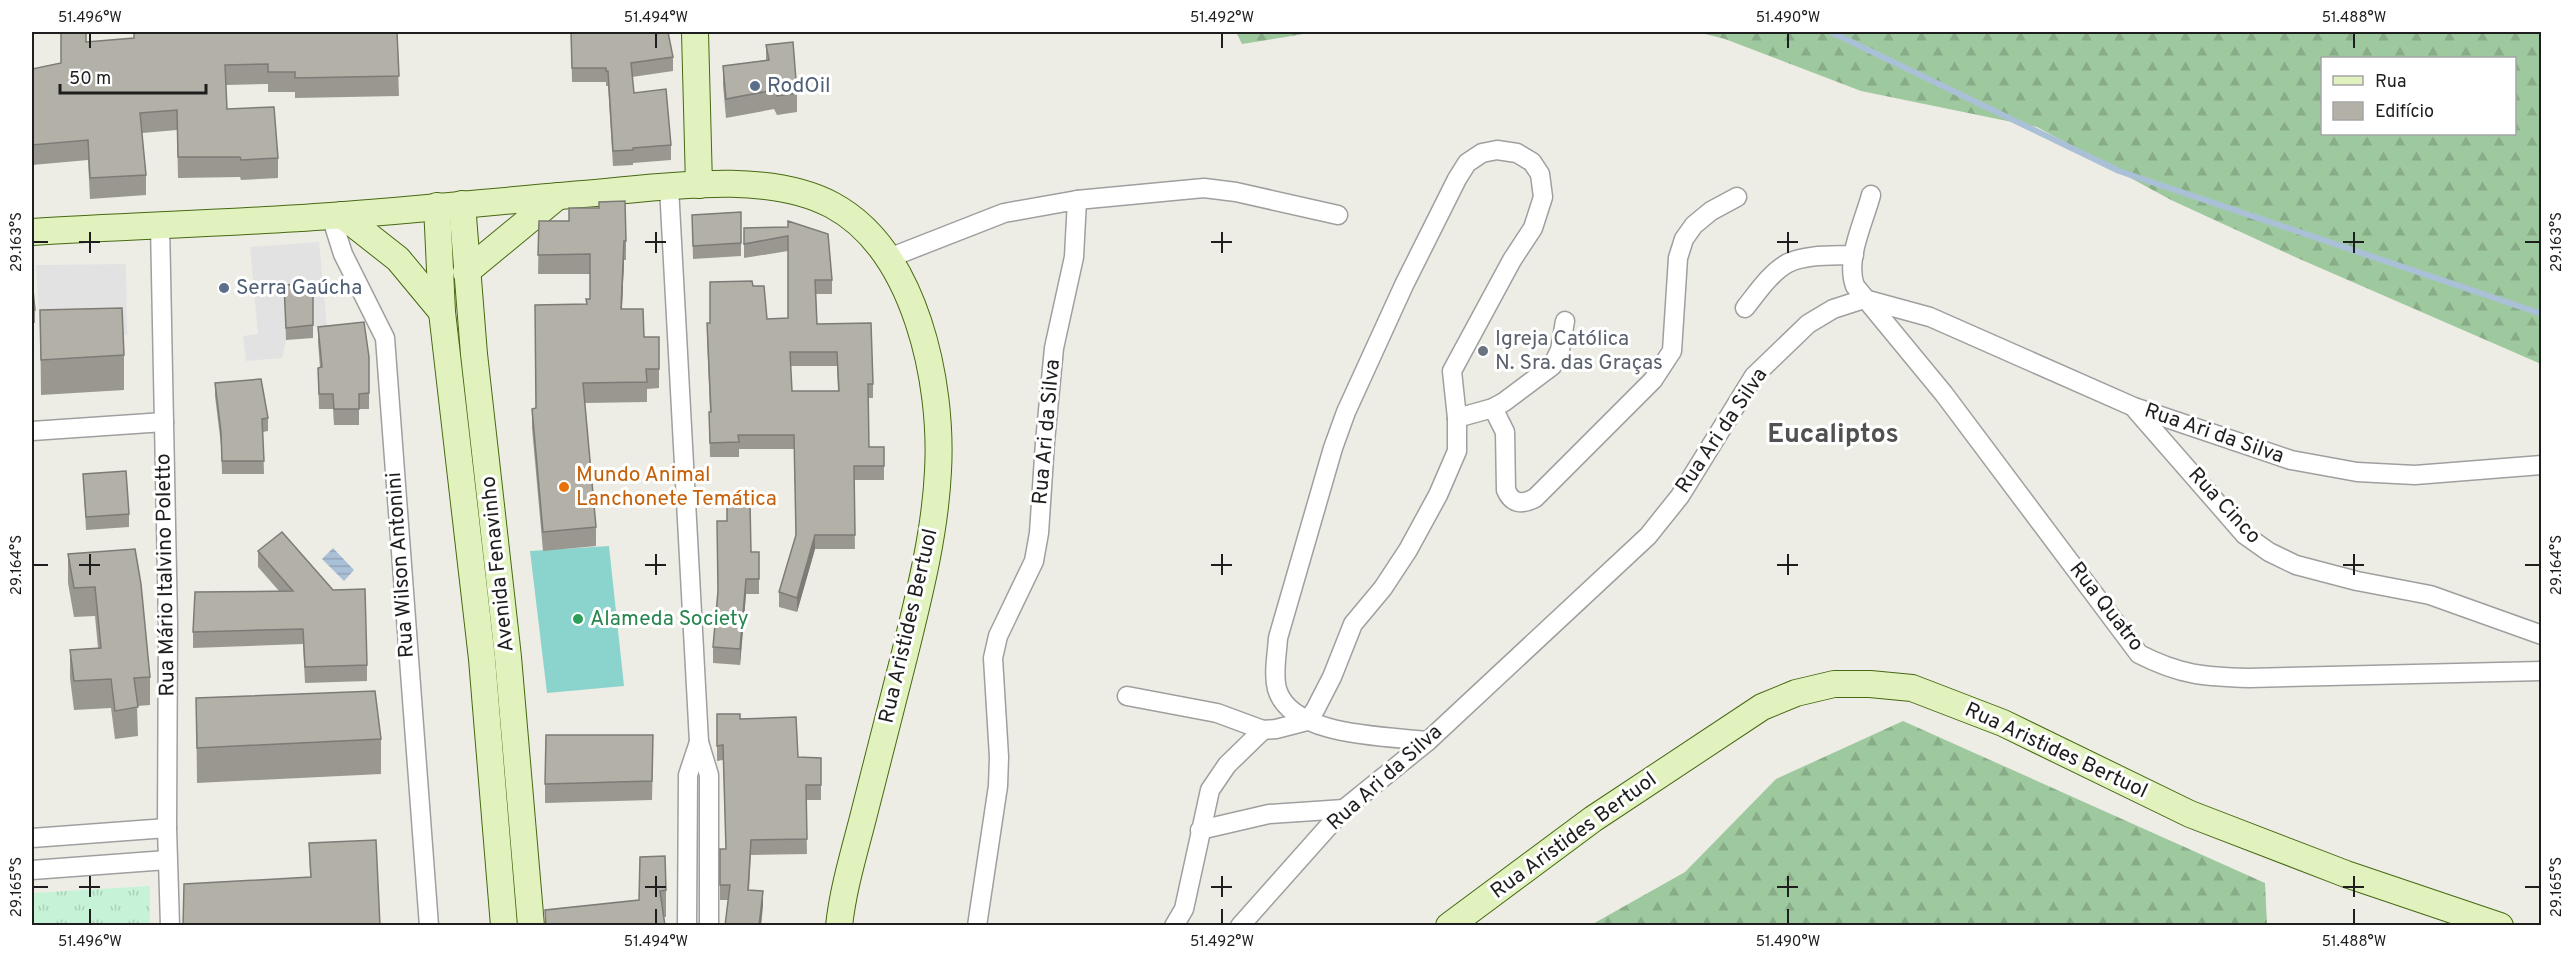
<svg xmlns="http://www.w3.org/2000/svg" width="2573" height="957" viewBox="0 0 2573 957" font-family="Overpass,sans-serif">
  <defs>
    <pattern id="forest-firs" width="22" height="20" patternUnits="userSpaceOnUse" patternTransform="scale(1.5)"><rect width="22" height="20" fill="#9ec99e"/><path d="M5 1l3.5 6h-7zM16 11l3.5 6h-7z" fill="#88ac88"/></pattern>
    <pattern id="park-tufts" width="24" height="20" patternUnits="userSpaceOnUse" patternTransform="scale(1.5)"><rect width="24" height="20" fill="#c6f3d7"/><path d="M3 7l-1-3M5 7V3M7 7l1-3M15 17l-1-3M17 17v-4M19 17l1-3" fill="none" stroke="#aad0b8"/></pattern>
    <pattern id="water-rules" width="6" height="5" patternUnits="userSpaceOnUse" patternTransform="scale(1.5)"><rect width="6" height="5" fill="#aac0d7"/><path d="M0 2.5h6" fill="none" stroke="#92a5b8"/></pattern>
  </defs>
  <rect width="100%" height="100%" fill="#eeede5"/>
  <g fill="url(#forest-firs)" fill-rule="evenodd">
    <polygon points="1236,32 1316,32 1242,44"/>
    <path d="M1697,32h844v332l-246,-107 -124,-57 -134,-73 -176,-36 -136,-52zM2322,58h192v76h-192z"/>
    <polygon points="1903,721 2265,883 2267,925 1591,925 1685,872 1776,779"/>
  </g>
  <polygon fill="url(#park-tufts)" points="150,886 150,925 32,925 32,893"/>
  <polygon fill="#8bd4cd" points="609,546 624,686 547,693 530,551"/>
  <g fill="#e2e2e2">
    <polygon points="319,242 327,327 313,327 284,298 286,340 282,358 246,361 243,336 258,334 250,247"/>
    <polygon points="126,264 127,335 40,336 36,265"/>
  </g>
  <polygon fill="url(#water-rules)" points="333,548 354,570 344,581 322,559"/>
  <g fill="none" stroke-linecap="round" stroke-linejoin="round">
    <polyline stroke="#aac0d7" stroke-width="6" points="1831,32 2119,171 2542,314"/>
    <defs>
      <g id="street">
        <polyline points="669,187 699,742 709,775 709,926"/>
        <path d="M1871,195c-7,27 -26,64 -16,91l89,108 195,260c41,21 66,23 110,24l293,-7"/>
        <polyline points="1077,200 1204,188 1236,192 1338,215"/>
        <polyline points="331,216 343,254 385,338 429,926"/>
        <polyline points="160,224 168,623 167,828 170,926"/>
        <polyline points="889,258 1004,213 1077,200 1074,257 1054,348 1045,442 1039,533 1034,561 998,636 993,658 999,757 998,786 977,926"/>
        <path d="M1745,308c12,-15 26,-36 43,-45 19,-9 45,-7 66,-8"/>
        <path d="M1493,408l12,24 1,58c6,14 16,15 29,8l118,-118 19,-29 6,-93 6,-19 10,-14 17,-14 26,-14"/>
        <polyline points="2136,410 2245,535 2269,552 2296,565 2357,581 2430,595 2542,635"/>
        <polyline points="1457,418 1493,408 1504,402 1552,366 1560,350 1565,321"/>
        <polyline points="32,431 164,422"/>
        <path d="M1127,696l90,17 46,17 13,-1 31,-8 8,-11 17,-33 21,-53 30,-36 25,-38 30,-55 19,-44v-33l-5,-47 60,-111 21,-32 10,-31 -3,-23 -8,-12 -15,-9 -20,-3 -15,3 -15,10 -10,16 -53,106 -58,127 -13,36 -55,190c-1,17 -5,35 -1,51 14,48 110,47 151,52"/>
        <polyline points="1200,830 1269,814 1344,809"/>
        <polyline points="32,838 167,828"/>
        <polyline points="32,870 167,860"/>
        <polyline points="687,926 688,775 699,742"/>
        <polyline points="1174,926 1184,909 1210,790 1227,765 1263,730"/>
        <polyline points="1240,926 1344,809 1428,741 1648,536 1680,496 1754,376 1808,324 1833,309 1864,299 1930,317 2134,407 2291,460 2357,472 2415,475 2542,465"/>
      </g>
      <g id="secondary">
        <polyline points="695,32 699,185"/>
        <polyline points="462,204 474,354 508,657 531,926"/>
        <polyline points="437,206 442,312 482,659 504,926"/>
        <polyline points="342,215 398,259 442,312"/>
        <path d="M32,232c99,-6 199,-9 299,-16 84,-6 168,-15 252,-22 74,-6 182,-25 249,11 84,45 111,178 106,266 -3,63 -19,125 -34,186 -14,54 -27,107 -41,161 -9,35 -20,71 -24,108"/>
        <polyline points="466,272 558,196"/>
        <polyline points="1449,926 1593,819 1762,707 1796,693 1834,684 1870,684 1912,688 2003,723 2190,814 2346,874 2500,926"/>
      </g>
    </defs>
    <use href="#street" stroke="#9f9f9f" stroke-width="21"/>
    <use href="#secondary" stroke="#466911" stroke-width="28"/>
    <use href="#street" stroke="#fff" stroke-width="18"/>
    <use href="#secondary" stroke="#e1f2be" stroke-width="26"/>
  </g>
  <g fill="#9a9790" fill-rule="evenodd">
    <polygon points="135,32 397,32 399,96 295,98 295,92 268,92 268,84 226,85 227,109 278,158 278,178 241,180 240,177 178,178 177,130 142,133 146,175 146,195 90,199 88,160 32,165 32,69 61,63 86,42 134,38"/>
    <polygon points="571,32 651,33 673,57 673,71 632,77 634,93 671,145 671,160 633,163 633,165 613,166 608,86 606,86 606,82 572,82"/>
    <polygon points="766,45 797,93 797,112 777,115 774,109 726,118 723,85 723,66 766,60"/>
    <polygon points="741,212 741,256 693,259 692,215"/>
    <polygon points="539,221 626,241 626,260 624,260 622,309 644,337 659,337 659,388 647,389 647,402 585,403 596,527 596,546 543,551 532,428 532,409 536,408 590,299 590,274 538,274"/>
    <path d="M788,227l44,53v14h-16l1,30 56,60v14h-5l1,49h15v33h-30l1,69h-40l-18,63 -18,-5v-15l17,-56 -2,-87h-55v8h-29l-1,-45h1l-3,-75v-14h3l43,-37 14,33 21,-1v-67l-44,7v-30zM790,366h47l1,25h-46z"/>
    <polygon points="32,280 35,310 35,323 32,323"/>
    <polygon points="313,283 313,338 286,340 284,285"/>
    <polygon points="40,310 124,355 124,390 41,395"/>
    <polygon points="318,327 369,357 369,409 359,409 359,425 334,425 333,409 319,409 318,368 320,368 318,342"/>
    <polygon points="215,383 268,418 268,431 263,432 264,474 222,474 221,445 215,396"/>
    <polygon points="83,474 129,514 129,527 86,530"/>
    <polygon points="135,549 150,677 150,705 137,706 138,736 115,739 111,708 74,710 70,678 70,650 98,648 95,616 74,617 68,583 68,554"/>
    <polygon points="258,551 367,665 367,681 305,683 303,644 193,648 193,632 279,591 258,567"/>
    <polygon points="751,552 759,552 759,594 746,594 740,665 713,663 713,647"/>
    <polygon points="196,698 381,739 381,774 197,783"/>
    <polygon points="740,719 798,757 821,758 821,800 806,800 807,854 751,855 749,890 763,906 728,900 720,900 720,849 726,849 723,760 717,761 717,746"/>
    <polygon points="653,754 652,800 545,803 545,784"/>
    <polygon points="309,843 380,926 310,877"/>
    <polygon points="640,857 666,890 666,917 664,917 665,926 545,926 545,910 639,900"/>
  </g>
  <g fill="#7d7b76">
    <polygon points="624,241 624,260 621,329 621,309"/>
    <polygon points="815,535 815,549 797,612 797,598"/>
    <polygon points="746,579 746,594 740,665 740,649"/>
    <polygon points="763,891 763,906 761,926 759,926"/>
  </g>
  <g fill="#b3b0a8" stroke="#7d7b76" stroke-width="1.5" fill-rule="evenodd">
    <polygon points="61,32 86,32 86,42 134,38 134,33 136,33 136,32 397,32 399,76 295,78 295,72 268,72 268,64 225,65 227,109 274,107 278,158 241,160 240,157 178,157 177,110 140,113 146,175 90,178 88,140 32,145 32,69 61,63"/>
    <polygon points="571,32 651,32 651,33 657,32 668,32 673,57 631,63 634,93 666,89 671,145 633,148 633,150 613,151 608,71 606,71 606,68 572,68"/>
    <polygon points="793,42 797,93 777,96 774,90 726,99 723,66 769,60 766,45"/>
    <polygon points="625,201 626,241 624,241 621,309 643,309 644,337 659,337 659,369 646,369 647,382 583,383 596,527 543,532 532,409 536,408 535,305 587,304 586,299 590,299 590,254 538,255 539,221 569,221 569,208 599,208 599,202"/>
    <polygon points="741,212 741,243 693,246 692,215"/>
    <path d="M788,221l40,13 4,46h-17l2,44 54,-1 2,61h-5l1,63h15v19h-30l1,69h-40l-18,63 -18,-6 17,-57 -2,-100h-56l1,7 -29,1 -1,-31h2l-4,-89h3v-41l42,-1 1,5h11l3,33 21,-1v-82l-44,8v-16l44,-1zM790,352h47l2,39h-47z"/>
    <polygon points="32,280 35,310 32,310"/>
    <polygon points="313,283 313,325 286,328 284,285"/>
    <polygon points="122,308 124,355 41,360 40,310"/>
    <polygon points="364,322 369,357 369,393 359,394 359,409 334,409 333,394 319,394 318,368 322,367 318,327"/>
    <polygon points="261,379 268,418 262,419 264,461 222,461 221,432 215,383"/>
    <polygon points="126,471 129,514 86,517 83,474"/>
    <polygon points="727,504 750,504 751,552 759,552 759,579 746,579 740,649 713,647 718,591 717,521 727,521"/>
    <polygon points="282,532 333,590 365,589 367,665 305,667 303,629 193,632 195,592 293,591 258,551"/>
    <polygon points="135,549 141,584 150,677 134,678 138,707 115,711 111,679 74,681 70,650 101,648 95,587 74,588 68,554"/>
    <polygon points="375,691 381,739 197,748 196,698"/>
    <polygon points="717,714 740,714 740,719 796,717 798,757 821,758 821,785 806,785 807,839 751,840 748,890 763,891 759,926 725,926 730,885 720,885 720,849 726,849 723,745 717,746"/>
    <polygon points="546,735 653,735 652,781 545,784"/>
    <polygon points="376,840 380,926 183,926 184,884 311,877 309,843"/>
    <polygon points="665,856 666,890 660,891 665,926 546,926 545,910 639,900 640,857"/>
  </g>
  <path fill="none" stroke="#1e1e1e" stroke-width="2" d="M90,33v15M656,33v15M1222,33v15M1788,33v15M2354,33v15M90,232v21M656,232v21M1222,232v21M1788,232v21M2354,232v21M33,242h15M79,242h21M645,242h21M1211,242h21M1777,242h21M2343,242h21M2525,242h15M90,554v21M656,554v21M1222,554v21M1788,554v21M2354,554v21M33,565h15M79,565h21M645,565h21M1211,565h21M1777,565h21M2343,565h21M2525,565h15M90,876v21M656,876v21M1222,876v21M1788,876v21M2354,876v21M33,887h15M79,887h21M645,887h21M1211,887h21M1777,887h21M2343,887h21M2525,887h15M90,909v15M656,909v15M1222,909v15M1788,909v15M2354,909v15"/>
  <g fill="#5c6f8a" stroke="#fff" stroke-width="2">
    <circle cx="755" cy="86" r="6"/>
    <circle cx="224" cy="288" r="6"/>
  </g>
  <circle fill="#6b7280" stroke="#fff" stroke-width="2" cx="1483" cy="351" r="6"/>
  <circle fill="#e8710a" stroke="#fff" stroke-width="2" cx="564" cy="487" r="6"/>
  <circle fill="#2e9e5b" stroke="#fff" stroke-width="2" cx="578" cy="619" r="6"/>
  <g text-anchor="middle" dominant-baseline="central" stroke-width="6" stroke-linejoin="round" paint-order="stroke">
    <g font-size="21" fill="#4e5e75" stroke="#fff" text-anchor="start">
      <text x="767" y="86">RodOil</text>
      <text x="236" y="288">Serra Gaúcha</text>
    </g>
    <g font-size="21" fill="#5b616d" stroke="#fff" text-anchor="start">
      <text x="1495" y="339">Igreja Católica<tspan x="1495" dy="24">N. Sra. das Graças</tspan></text>
    </g>
    <g font-size="21" fill="#1e1e1e" stroke="#fff">
      <text transform="translate(1722 431) rotate(-56)">Rua Ari da Silva</text>
      <text transform="translate(1047 432) rotate(-85)">Rua Ari da Silva</text>
      <text transform="translate(2214 434) rotate(19)">Rua Ari da Silva</text>
      <text transform="translate(2224 506) rotate(47)">Rua Cinco</text>
      <text transform="translate(498 564) rotate(-96)">Avenida Fenavinho</text>
      <text transform="translate(401 565) rotate(-94)">Rua Wilson Antonini</text>
      <text transform="translate(166 575) rotate(-91)">Rua Mário Italvino Poletto</text>
      <text transform="translate(2106 607) rotate(52)">Rua Quatro</text>
      <text transform="translate(909 626) rotate(-77)">Rua Aristides Bertuol</text>
      <text transform="translate(2056 751) rotate(25)">Rua Aristides Bertuol</text>
      <text transform="translate(1385 778) rotate(-42)">Rua Ari da Silva</text>
      <text transform="translate(1574 836) rotate(-36)">Rua Aristides Bertuol</text>
    </g>
    <g font-size="21" fill="#c56008" stroke="#fff" text-anchor="start">
      <text x="576" y="475">Mundo Animal<tspan x="576" dy="24">Lanchonete Temática</tspan></text>
    </g>
    <g font-size="21" fill="#27864d" stroke="#fff" text-anchor="start">
      <text x="590" y="619">Alameda Society</text>
    </g>
    <g font-size="27" font-weight="bold" fill="#515151" stroke="#fff">
      <text x="1833" y="435">Eucaliptos</text>
    </g>
  </g>
  <rect width="2573" height="957" fill="none" stroke="#ffffff" stroke-width="66"/>
  <rect x="2321" y="57" width="195" height="78" fill="#ffffff" stroke="#a5a5a5" stroke-width="1.5"/>
  <rect x="2333" y="76" width="30" height="9" fill="#e1f2be" stroke="#a5a5a5" stroke-width="1.5"/>
  <text x="2375" y="87" font-size="18" fill="#1e1e1e">Rua</text>
  <rect x="2333" y="102" width="30" height="18" fill="#b3b0a8" stroke="#a5a5a5" stroke-width="1.5"/>
  <text x="2375" y="117" font-size="18" fill="#1e1e1e">Edifício</text>
  <path d="M60 84v9h146v-9" fill="none" stroke="#1e1e1e" stroke-width="3"/>
  <text x="69" y="84" font-size="18" fill="#1e1e1e" stroke="#ffffff" stroke-width="4.5" paint-order="stroke">50 m</text>
  <rect x="33" y="33" width="2507" height="891" fill="none" stroke="#1e1e1e" stroke-width="2"/>
  <g font-size="15" text-anchor="middle" fill="#1e1e1e">
    <text x="90" y="22">51.496°W</text>
    <text x="656" y="22">51.494°W</text>
    <text x="1222" y="22">51.492°W</text>
    <text x="1788" y="22">51.490°W</text>
    <text x="2354" y="22">51.488°W</text>
    <text transform="translate(16 242) rotate(-90)" y="5">29.163°S</text>
    <text transform="translate(2556 242) rotate(-90)" y="5">29.163°S</text>
    <text transform="translate(16 565) rotate(-90)" y="5">29.164°S</text>
    <text transform="translate(2556 565) rotate(-90)" y="5">29.164°S</text>
    <text transform="translate(16 887) rotate(-90)" y="5">29.165°S</text>
    <text transform="translate(2556 887) rotate(-90)" y="5">29.165°S</text>
    <text x="90" y="946">51.496°W</text>
    <text x="656" y="946">51.494°W</text>
    <text x="1222" y="946">51.492°W</text>
    <text x="1788" y="946">51.490°W</text>
    <text x="2354" y="946">51.488°W</text>
  </g>
</svg>
